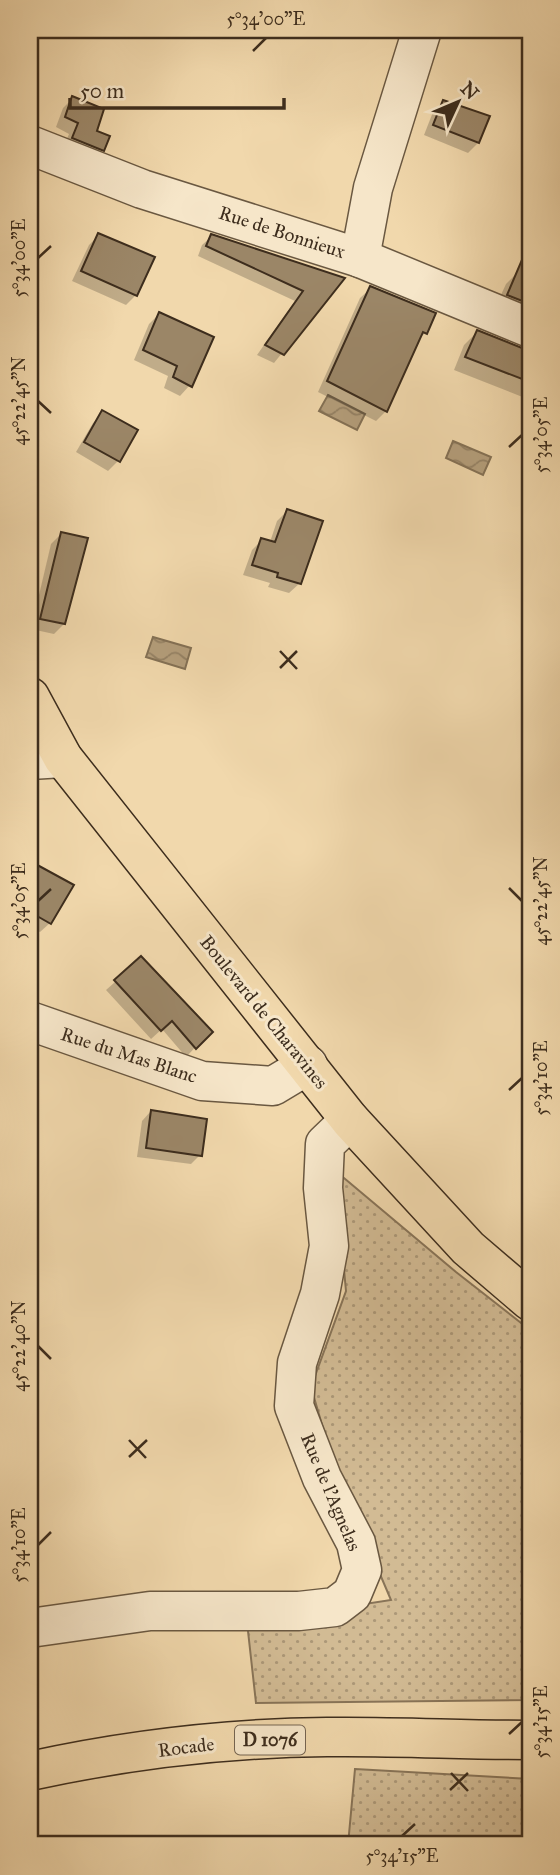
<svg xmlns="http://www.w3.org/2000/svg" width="560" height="1875" viewBox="0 0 560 1875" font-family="'IM FELL Great Primer',serif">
  <defs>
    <pattern id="grass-dots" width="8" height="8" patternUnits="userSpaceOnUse" patternTransform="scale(1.75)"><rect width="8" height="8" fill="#d2bb94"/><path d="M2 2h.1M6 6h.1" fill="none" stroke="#ac9878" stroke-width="1.8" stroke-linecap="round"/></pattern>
    <pattern id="water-waves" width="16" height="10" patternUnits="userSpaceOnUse" patternTransform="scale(1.75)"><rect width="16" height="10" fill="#b49e7b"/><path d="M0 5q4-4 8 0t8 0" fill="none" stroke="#948164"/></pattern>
  </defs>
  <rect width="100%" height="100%" fill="#f1d8ac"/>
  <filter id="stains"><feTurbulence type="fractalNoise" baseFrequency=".00286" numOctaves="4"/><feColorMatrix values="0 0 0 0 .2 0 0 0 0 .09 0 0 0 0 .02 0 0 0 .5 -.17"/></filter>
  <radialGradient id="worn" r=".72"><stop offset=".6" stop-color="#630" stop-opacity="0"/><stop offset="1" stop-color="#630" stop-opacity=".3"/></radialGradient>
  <g fill="url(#grass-dots)" stroke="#887458" stroke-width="2">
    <polygon points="338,1173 456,1272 530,1330 530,1700 256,1703 247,1622 391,1600 334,1466 311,1387 346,1291 336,1184"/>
    <polygon points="355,1769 530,1779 530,1845 348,1845"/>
  </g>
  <g fill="url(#water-waves)" stroke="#847155" stroke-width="2">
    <polygon points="328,395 365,414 357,430 319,411"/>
    <polygon points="453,441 491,457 483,475 446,458"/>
    <polygon points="153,637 191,648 185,669 146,657"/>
  </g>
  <g fill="#0003">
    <polygon points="73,98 95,132 103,150 93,160 63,148 69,134 56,127 63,108"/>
    <polygon points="443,102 487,117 478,143 468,153 424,135 433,112"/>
    <polygon points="99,235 136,295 126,305 72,281 89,245"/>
    <polygon points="212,236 342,279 274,363 257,355 295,301 198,256 202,245"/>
    <polygon points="519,271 530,275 530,324 495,308 506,284"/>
    <polygon points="371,288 434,314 425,333 417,341 386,411 376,421 318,392 360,298"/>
    <polygon points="159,314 190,385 180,396 164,388 168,376 134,360 149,324"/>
    <polygon points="477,332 521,350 530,351 530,400 454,370 464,345"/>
    <polygon points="103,413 135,431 118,461 108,471 76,452 93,423"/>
    <polygon points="287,511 300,583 289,593 268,587 270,583 243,575 252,550 262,540 270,542 277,521"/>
    <polygon points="61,534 64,624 54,634 31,629 51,544"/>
    <polygon points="30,863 71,886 50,923 40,932 30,927"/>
    <polygon points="141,959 210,1032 186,1057 162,1029 151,1039 106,990"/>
    <polygon points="151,1111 200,1155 191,1164 137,1157 142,1121"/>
  </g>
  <g fill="#9b8667" stroke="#3d2d1d" stroke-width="2">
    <polygon points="72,96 104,109 97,131 110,136 104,151 72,138 78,123 65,117"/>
    <polygon points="443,100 490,116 479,143 433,125"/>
    <polygon points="98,233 155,257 137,296 81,271"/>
    <polygon points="211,234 345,278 284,355 265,345 303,291 206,246"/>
    <polygon points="530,241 530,304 507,295"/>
    <polygon points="370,286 436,313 427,334 423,332 387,412 327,381"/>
    <polygon points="159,312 214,337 192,387 173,377 177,366 143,350"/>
    <polygon points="477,330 522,348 530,349 530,382 465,357"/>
    <polygon points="102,410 138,430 120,462 84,442"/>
    <polygon points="287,509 323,521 301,584 277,577 278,573 252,565 261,538 275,542"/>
    <polygon points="61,532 88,538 65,624 40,619"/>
    <polygon points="30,861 74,885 51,924 30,912"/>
    <polygon points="141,956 213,1032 196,1049 172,1021 161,1031 114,980"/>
    <polygon points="151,1110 207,1119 202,1156 146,1148"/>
  </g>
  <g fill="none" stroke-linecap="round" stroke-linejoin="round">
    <defs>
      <g id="minor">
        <polyline points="30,145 142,189 360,258 530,328"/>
        <polyline points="360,258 373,188 422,30"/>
        <polyline points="30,760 63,758"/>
        <polyline points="30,1021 202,1081 273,1086 308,1065"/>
        <polyline points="30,1628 150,1611 299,1611 335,1607 352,1594 362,1570 356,1543 322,1478 294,1406 297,1363 320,1294 329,1246 323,1188 325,1144 350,1120"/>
      </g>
      <g id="major">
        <polyline points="30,697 63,758 350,1120 468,1248 530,1301"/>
        <path d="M30,1771c96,-21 198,-33 297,-34 68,-1 135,3 203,3"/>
      </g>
    </defs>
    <use href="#minor" stroke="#6a5841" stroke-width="41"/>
    <use href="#major" stroke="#3d2d1d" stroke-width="41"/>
    <use href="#minor" stroke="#f6e6c9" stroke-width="38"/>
    <use href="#major" stroke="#f1d8ac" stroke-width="38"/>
  </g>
  <path fill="none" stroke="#3d2d1d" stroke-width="2.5" d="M253,51l13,-13M38,258l13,-12M38,401l13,12M509,447l13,-12M280,651l17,18M280,668l17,-17M509,888l13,13M38,901l13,-12M509,1090l13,-12M38,1346l13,13M129,1440l17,18M129,1457l18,-17M38,1545l13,-13M509,1734l13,-12M451,1773l17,18M450,1790l18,-17M402,1836l13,-12"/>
  <g text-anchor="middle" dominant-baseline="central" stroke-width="6" stroke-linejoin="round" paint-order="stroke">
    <rect fill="#f6e6c9" stroke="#746451" stroke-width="2" x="235" y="1725.5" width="70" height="29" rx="5"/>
    <g font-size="18" font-weight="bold" fill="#3d2d1d">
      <text x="270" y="1740">D 1076</text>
    </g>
    <g font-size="19" fill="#3d2d1d" stroke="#f6e6c9">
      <text transform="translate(282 232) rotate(18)">Rue de Bonnieux</text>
      <text transform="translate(264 1012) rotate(51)">Boulevard de Charavines</text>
      <text transform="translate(129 1055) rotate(18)">Rue du Mas Blanc</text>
      <text transform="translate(331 1492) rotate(67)">Rue de l'Agnelas</text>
      <text transform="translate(186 1747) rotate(-7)">Rocade</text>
    </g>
  </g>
  <rect width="560" height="1875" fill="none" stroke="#f1d8ac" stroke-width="77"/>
  <g transform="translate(458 102) rotate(46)" stroke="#f6e6c9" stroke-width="5" paint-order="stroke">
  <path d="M0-5L12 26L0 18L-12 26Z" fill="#3d2d1d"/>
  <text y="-10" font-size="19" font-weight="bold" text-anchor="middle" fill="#3d2d1d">N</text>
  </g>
  <path d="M70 98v10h214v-10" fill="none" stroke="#3d2d1d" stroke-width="3.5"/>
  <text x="80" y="98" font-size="21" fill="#3d2d1d" stroke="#f6e6c9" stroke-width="5" paint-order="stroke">50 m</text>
  <rect x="38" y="38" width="484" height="1798" fill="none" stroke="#3d2d1d" stroke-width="2.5"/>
  <g font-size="18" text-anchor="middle" fill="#3d2d1d">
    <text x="266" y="25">5°34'00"E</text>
    <text transform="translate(19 258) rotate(-90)" y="6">5°34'00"E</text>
    <text transform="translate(19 401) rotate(-90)" y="6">45°22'45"N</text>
    <text transform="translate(541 435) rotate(-90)" y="6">5°34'05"E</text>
    <text transform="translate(541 901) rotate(-90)" y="6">45°22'45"N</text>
    <text transform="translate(19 901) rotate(-90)" y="6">5°34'05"E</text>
    <text transform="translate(541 1078) rotate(-90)" y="6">5°34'10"E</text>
    <text transform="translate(19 1346) rotate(-90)" y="6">45°22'40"N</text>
    <text transform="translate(19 1545) rotate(-90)" y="6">5°34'10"E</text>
    <text transform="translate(541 1722) rotate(-90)" y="6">5°34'15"E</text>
    <text x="402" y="1862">5°34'15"E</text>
  </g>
  <rect width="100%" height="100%" filter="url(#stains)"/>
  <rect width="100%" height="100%" fill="url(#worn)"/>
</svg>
